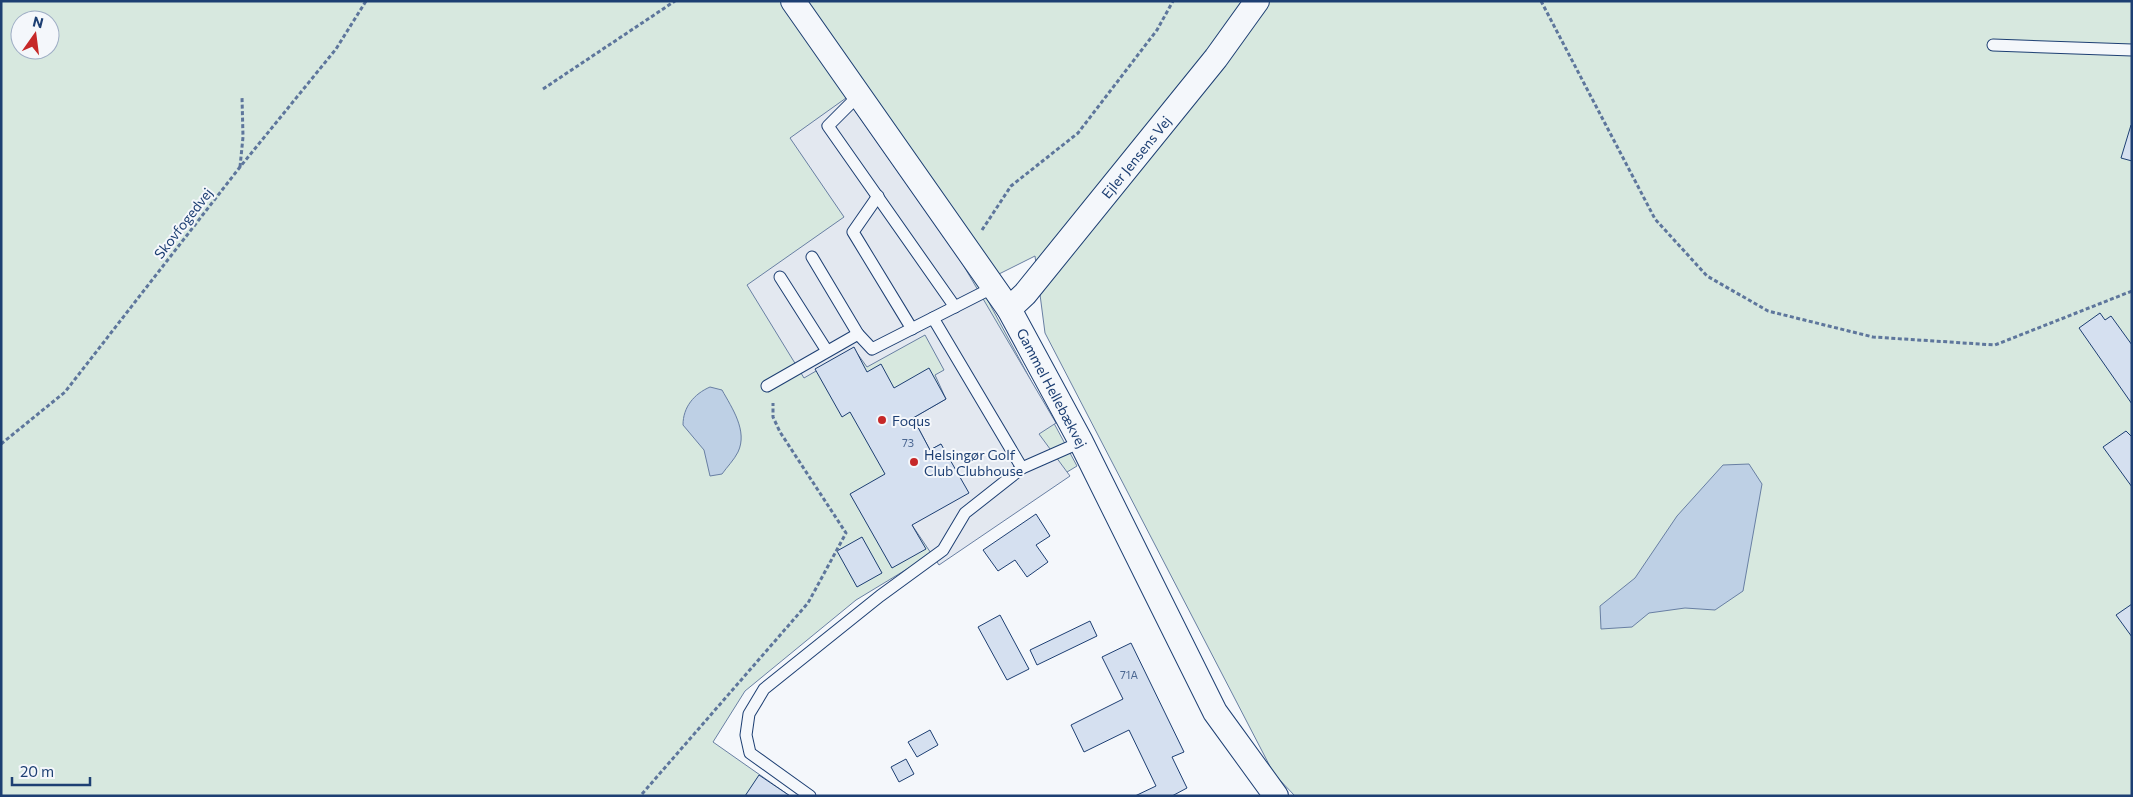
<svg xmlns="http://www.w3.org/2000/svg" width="2133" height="797" viewBox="0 0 2133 797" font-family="Commissioner,sans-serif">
  <rect width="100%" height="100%" fill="#f4f7fb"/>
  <path fill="#d7e8df" stroke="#687fa3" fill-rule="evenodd" d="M1,1h2131v795h-837l-21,-22 -229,-441 -10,-77 -56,28 98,182 -221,134 -111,91 -32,51 77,54h-789zM20,20h30v30h-30z"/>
  <polygon fill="#e3e8f0" stroke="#687fa3" points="846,98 962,263 1056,423 1039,434 1070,476 939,565 912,525 941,444 930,450 913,418 946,399 935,375 944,370 925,335 867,367 854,349 804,378 747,285 844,217 790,138"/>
  <g fill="#bed0e5" stroke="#687fa3">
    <path d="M710,387l12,3c10,18 26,41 16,62 -4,8 -11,15 -16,22l-12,2 -6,-26 -21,-25c0,-18 11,-31 27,-38z"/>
    <polygon points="1749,464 1762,484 1743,591 1715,610 1685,608 1649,613 1632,627 1601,629 1600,606 1635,578 1677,516 1723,465"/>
  </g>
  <g fill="#d5e0f0" stroke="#1d3f73">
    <polygon points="2131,125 2132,126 2132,161 2121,158"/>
    <polygon points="2100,313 2105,320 2111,316 2132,345 2132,404 2079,328"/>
    <polygon points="854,347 867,372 881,364 894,388 929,368 946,399 913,418 930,450 941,444 969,493 912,525 926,549 892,568 850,494 885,474 850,412 842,417 815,369"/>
    <polygon points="2126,431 2132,437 2132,487 2103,447"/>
    <polygon points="1036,514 1050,536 1036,545 1048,562 1027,577 1015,560 998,571 983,550"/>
    <polygon points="862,537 882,573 857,587 837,551"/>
    <polygon points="2132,604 2132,637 2116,615"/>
    <polygon points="1000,615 1029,669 1007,680 978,627"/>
    <polygon points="1090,621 1097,636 1037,665 1030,650"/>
    <polygon points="1131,643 1184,752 1172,757 1187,788 1172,796 1135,796 1156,786 1129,730 1084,752 1071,725 1123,699 1102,657"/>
    <polygon points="930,730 938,745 917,757 908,742"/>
    <polygon points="906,759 914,774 899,782 891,767"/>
    <polygon points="759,775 790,796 745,796"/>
  </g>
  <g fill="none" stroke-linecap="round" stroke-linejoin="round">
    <defs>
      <g id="service">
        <polyline points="1993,45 2132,50"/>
        <polyline points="859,95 828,126 955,307"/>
        <polyline points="878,196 853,232 912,329"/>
        <polyline points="812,257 858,334"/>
        <polyline points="780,277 827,351"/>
        <polyline points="933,318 1022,468"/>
        <polyline points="767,386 858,334 872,349 994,287"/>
        <polyline points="810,796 750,753 746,735 749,714 764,689 880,596 943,550 965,513 1022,468 1081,442"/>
      </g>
      <g id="minor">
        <polyline points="793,1 1009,309 1081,442 1215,712 1276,796"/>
        <polyline points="1009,309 1025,294 1216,58 1257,1"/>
      </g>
    </defs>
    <use href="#service" stroke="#1d3f73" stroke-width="13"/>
    <use href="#minor" stroke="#1d3f73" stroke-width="26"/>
    <g stroke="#5e769c" stroke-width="3" stroke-dasharray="4 2.5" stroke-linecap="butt">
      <polyline points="1541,1 1655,219 1707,276 1768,311 1873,337 1995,345 2132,291"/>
      <polyline points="543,89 675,1"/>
      <polyline points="240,167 243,137 242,97"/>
      <polyline points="982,230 1011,186 1078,133 1157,30 1173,1"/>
      <polyline points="1,444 65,392 240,167 336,49 366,1"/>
      <polyline points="642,794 808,603 846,533 780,432 773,417 773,403"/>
    </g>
    <use href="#service" stroke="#f4f7fb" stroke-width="11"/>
    <use href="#minor" stroke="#f4f7fb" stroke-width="24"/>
  </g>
  <g fill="#c62828" stroke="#f4f7fb" stroke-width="2">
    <circle cx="882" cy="420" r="5"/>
    <circle cx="914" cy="462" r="5"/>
  </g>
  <g text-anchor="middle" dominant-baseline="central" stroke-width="4" stroke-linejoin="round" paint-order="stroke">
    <g font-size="11" fill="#4b6792">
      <text x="908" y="442">73</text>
      <text x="1129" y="674">71A</text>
    </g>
    <g font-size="14" fill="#1d3f73" stroke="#f4f7fb">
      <text transform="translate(1136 157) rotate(-51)">Ejler Jensens Vej</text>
      <text transform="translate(183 223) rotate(-52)">Skovfogedvej</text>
      <text transform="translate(1052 388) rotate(62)">Gammel Hellebækvej</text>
    </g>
    <g font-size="14" fill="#1d3f73" stroke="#f4f7fb" text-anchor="start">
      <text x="892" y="420">Foqus</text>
      <text x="924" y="454">Helsingør Golf<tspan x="924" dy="16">Club Clubhouse</tspan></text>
    </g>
  </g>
  <rect width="2133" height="797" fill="none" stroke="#1d3f73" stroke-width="5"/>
  <g transform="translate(35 35) rotate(14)"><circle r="24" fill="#f4f7fb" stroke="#9eadc5"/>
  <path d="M0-4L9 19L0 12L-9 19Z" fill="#c62828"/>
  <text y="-8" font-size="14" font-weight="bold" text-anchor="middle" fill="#1d3f73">N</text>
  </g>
  <path d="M12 777v8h78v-8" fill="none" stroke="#1d3f73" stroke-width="2.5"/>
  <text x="20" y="777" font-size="15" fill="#1d3f73" stroke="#f4f7fb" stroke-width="4" paint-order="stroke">20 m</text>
</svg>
